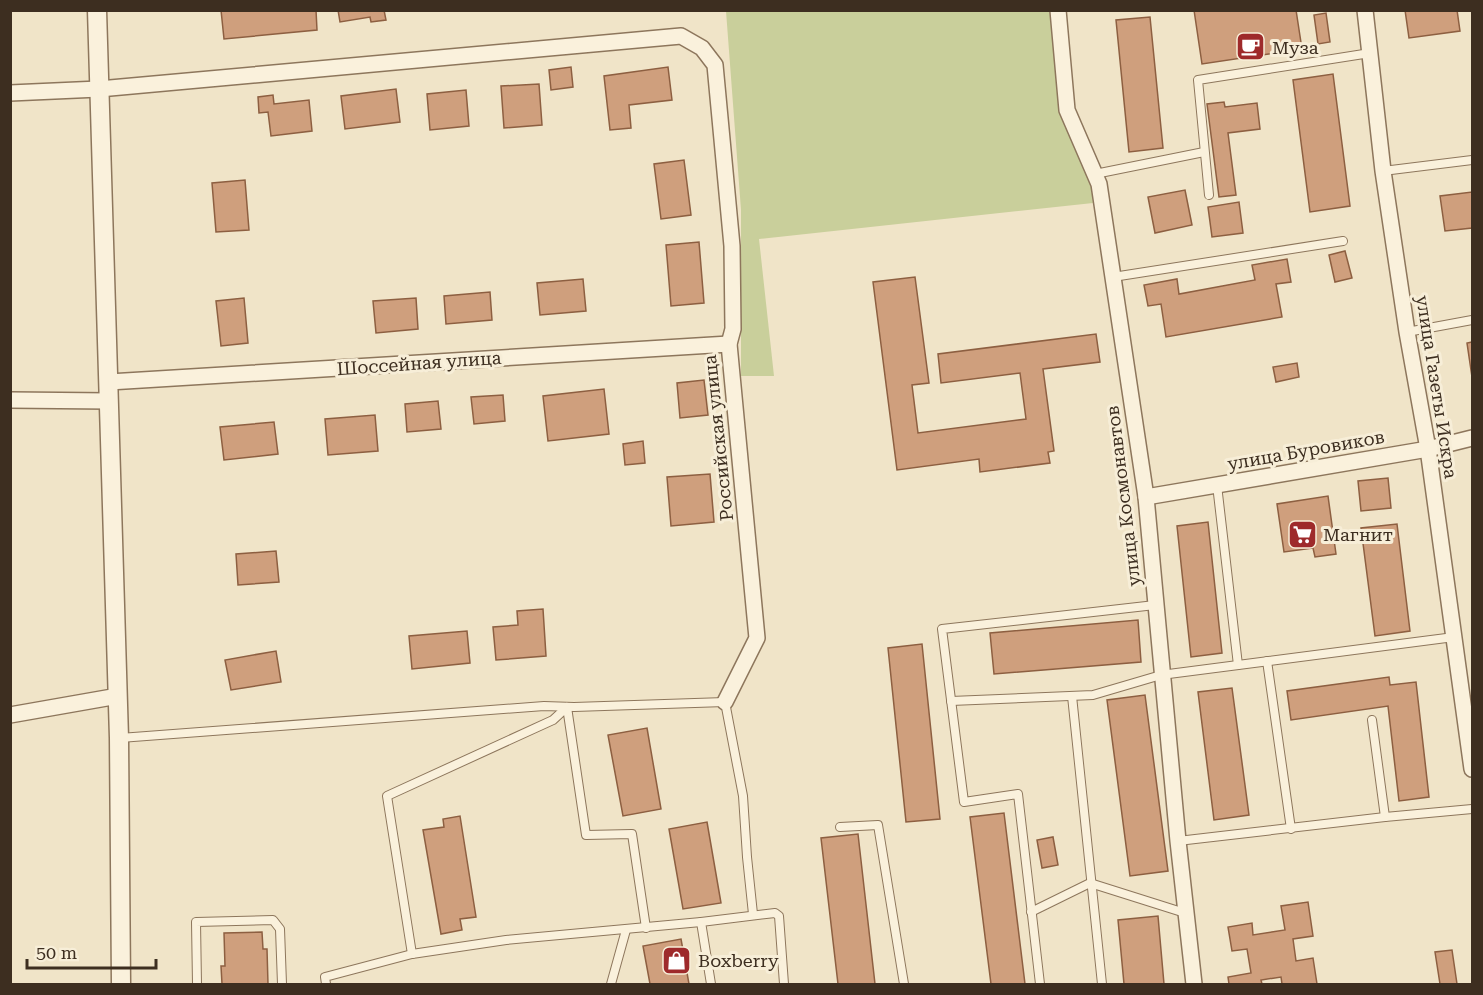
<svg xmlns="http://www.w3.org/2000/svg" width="1483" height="995" viewBox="0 0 1483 995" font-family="'Roboto Serif',serif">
  <rect width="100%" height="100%" fill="#f0e4c8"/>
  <polygon fill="#c9cf9b" points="726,11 1053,11 1064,112 1090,176 1093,203 759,239 774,376 741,376 741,210"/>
  <g fill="#cf9f7d" stroke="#8d5f41" stroke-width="1.5">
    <polygon points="221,10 316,10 317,30 224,39"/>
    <polygon points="338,10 384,10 386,20 371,22 370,17 340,22"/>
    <polygon points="1194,10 1296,10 1302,49 1202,64"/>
    <polygon points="1405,10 1457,10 1460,31 1409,38"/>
    <polygon points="1326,13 1330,42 1318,44 1314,15"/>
    <polygon points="1150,17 1163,148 1129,152 1116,20"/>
    <polygon points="571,67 573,87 551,90 549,70"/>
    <polygon points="668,67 672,100 629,105 631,128 610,130 604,76"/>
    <polygon points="1333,74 1350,206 1310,212 1293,80"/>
    <polygon points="539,84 542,125 504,128 501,86"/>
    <polygon points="396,89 400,122 345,129 341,96"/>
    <polygon points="466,90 469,126 430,130 427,94"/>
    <polygon points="273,95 274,104 309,100 312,131 271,136 268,112 259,113 258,97"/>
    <polygon points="1224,102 1225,107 1257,103 1260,129 1228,133 1236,195 1219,197 1207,104"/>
    <polygon points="684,160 691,215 661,219 654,164"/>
    <polygon points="245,180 249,230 216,232 212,183"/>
    <polygon points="1185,190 1192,225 1155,233 1148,197"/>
    <polygon points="1472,192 1472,228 1445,231 1440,196"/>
    <polygon points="1239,202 1243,233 1212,237 1208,207"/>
    <polygon points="699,242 704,303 671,306 666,245"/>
    <polygon points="1345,251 1352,278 1335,282 1329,255"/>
    <polygon points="1287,259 1291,282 1276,284 1282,317 1166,337 1161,304 1148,306 1144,285 1177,279 1179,294 1255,280 1252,265"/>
    <polygon points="915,277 929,383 912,385 918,433 1026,419 1020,373 941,383 938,354 1096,334 1100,362 1043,369 1054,451 1048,452 1050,463 980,472 979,459 897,470 873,282"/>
    <polygon points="583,279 586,311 540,315 537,283"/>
    <polygon points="490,292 492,320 446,324 444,296"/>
    <polygon points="244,298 248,343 221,346 216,301"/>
    <polygon points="416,298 418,329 376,333 373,301"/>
    <polygon points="1472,342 1472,377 1467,343"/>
    <polygon points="1297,363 1299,377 1276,382 1273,367"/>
    <polygon points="704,380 708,415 680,418 677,383"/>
    <polygon points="604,389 609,434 548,441 543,396"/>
    <polygon points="503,395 505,421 474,424 471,397"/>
    <polygon points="438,401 441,429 407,432 405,404"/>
    <polygon points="375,415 378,451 328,455 325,419"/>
    <polygon points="274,422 278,454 224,460 220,427"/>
    <polygon points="643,441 645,463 625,465 623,444"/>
    <polygon points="710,474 714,522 671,526 667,477"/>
    <polygon points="1388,478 1391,508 1361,511 1358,481"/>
    <polygon points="1328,496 1336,554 1315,557 1313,548 1284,552 1277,504"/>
    <polygon points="1208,522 1222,653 1191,657 1177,526"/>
    <polygon points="1397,524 1410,631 1375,636 1361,528"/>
    <polygon points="276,551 279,582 238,585 236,554"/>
    <polygon points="543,609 546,656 496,660 493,627 518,625 517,611"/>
    <polygon points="1138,620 1141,662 994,674 990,633"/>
    <polygon points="467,631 470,663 412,669 409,636"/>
    <polygon points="922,644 940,819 906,822 888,648"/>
    <polygon points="276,651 281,682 231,690 225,660"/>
    <polygon points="1389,677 1390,685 1416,682 1429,797 1399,801 1388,706 1291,720 1287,691"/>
    <polygon points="1232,688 1249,815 1214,820 1198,692"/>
    <polygon points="1145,695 1168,871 1130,876 1107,700"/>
    <polygon points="647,728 661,809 623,816 608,735"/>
    <polygon points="1004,813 1025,984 991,984 970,817"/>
    <polygon points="460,816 476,917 460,919 462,930 441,934 423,830 444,827 443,819"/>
    <polygon points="707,822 721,903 683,909 669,829"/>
    <polygon points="858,834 875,984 838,984 821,838"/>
    <polygon points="1053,837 1058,865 1042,868 1037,840"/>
    <polygon points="1308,902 1313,936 1293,939 1296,961 1313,958 1317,984 1282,984 1281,977 1261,980 1262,984 1229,984 1228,977 1251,973 1247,949 1232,951 1228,927 1252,923 1253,935 1285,930 1281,906"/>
    <polygon points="1158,916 1164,984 1124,984 1118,920"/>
    <polygon points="262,932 263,949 267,949 268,984 222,984 221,966 225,966 224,933"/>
    <polygon points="681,939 689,984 650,984 643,946"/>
    <polygon points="1452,950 1457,984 1440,984 1435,952"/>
  </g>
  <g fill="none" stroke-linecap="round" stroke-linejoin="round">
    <defs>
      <g id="service">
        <polyline points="1383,171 1472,160"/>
        <polyline points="1095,174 1204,152"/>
        <polyline points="1209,195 1198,80 1370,53"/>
        <polyline points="1113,277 1343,241"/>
        <polyline points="1407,332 1472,320"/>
        <polyline points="1217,485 1238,665"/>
        <polyline points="1267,661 1291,829"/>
        <polyline points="1072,696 1102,984"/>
        <polyline points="951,701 1093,695 1161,675 1454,637"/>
        <polyline points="1372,720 1385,817"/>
        <polyline points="120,738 544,706 574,707 725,702 743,796 747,857 753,914"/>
        <polyline points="840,827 878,825 904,984"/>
        <polyline points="1178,841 1385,817 1472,809"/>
        <polyline points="1031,912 1090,883 1185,913"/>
        <polyline points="412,954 387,796 553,720 567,707 586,835 632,834 646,928"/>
        <polyline points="197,984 196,922 273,920 280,929 282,984"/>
        <polyline points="326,984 325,977 412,954 506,940 701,922"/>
        <polyline points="611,984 626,930"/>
        <polyline points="711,984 701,922 775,913 779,916 784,984"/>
        <polyline points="1040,984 1018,794 964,802 942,629 1155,605"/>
      </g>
      <g id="minor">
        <polyline points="1058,10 1067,110 1099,184 1146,497 1178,841 1194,984"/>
        <polyline points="1365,10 1383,171 1407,332 1428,449 1472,769"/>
        <polyline points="10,93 99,89 681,36 702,48 715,65 732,246 733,329 729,344 757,638 725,702"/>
        <polyline points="109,382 729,344"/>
        <polyline points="10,400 109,401"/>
        <polyline points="1146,497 1428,449 1472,438"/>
        <polyline points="10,715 118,696"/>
      </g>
      <polyline id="tertiary" points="97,10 119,738 121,984"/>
    </defs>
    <use href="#service" stroke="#8d765c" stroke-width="10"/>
    <use href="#minor" stroke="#8d765c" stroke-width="18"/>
    <use href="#tertiary" stroke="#8d765c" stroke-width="21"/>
    <use href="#service" stroke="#faf1dc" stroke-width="8"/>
    <use href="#minor" stroke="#faf1dc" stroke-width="15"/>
    <use href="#tertiary" stroke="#faf1dc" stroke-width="18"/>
  </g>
  <defs>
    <symbol id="cafe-square" viewBox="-11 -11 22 22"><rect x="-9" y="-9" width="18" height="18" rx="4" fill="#9e2a2b" stroke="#f7eed8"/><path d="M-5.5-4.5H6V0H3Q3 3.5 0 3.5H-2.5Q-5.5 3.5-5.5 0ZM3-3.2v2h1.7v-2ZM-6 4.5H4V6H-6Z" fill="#fff"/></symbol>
    <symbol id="supermarket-square" viewBox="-11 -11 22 22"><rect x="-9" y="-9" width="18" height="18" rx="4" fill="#9e2a2b" stroke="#f7eed8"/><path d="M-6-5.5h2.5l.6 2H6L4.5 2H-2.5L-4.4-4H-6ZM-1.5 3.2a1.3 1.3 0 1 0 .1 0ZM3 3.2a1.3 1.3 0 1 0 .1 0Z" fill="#fff"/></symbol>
    <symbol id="shop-square" viewBox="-11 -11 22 22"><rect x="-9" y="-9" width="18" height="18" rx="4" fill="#9e2a2b" stroke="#f7eed8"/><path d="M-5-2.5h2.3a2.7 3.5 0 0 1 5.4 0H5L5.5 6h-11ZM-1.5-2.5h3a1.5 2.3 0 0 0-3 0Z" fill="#fff"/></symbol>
  </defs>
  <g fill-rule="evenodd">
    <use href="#cafe-square" x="1234" y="30" width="33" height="33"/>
    <use href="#supermarket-square" x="1286" y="518" width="33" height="33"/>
    <use href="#shop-square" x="660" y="944" width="33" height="33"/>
  </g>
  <g text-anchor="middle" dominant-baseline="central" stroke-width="6" stroke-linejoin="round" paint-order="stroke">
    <g font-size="18" fill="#3d2e20" stroke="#f7eed8" text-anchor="start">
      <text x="1272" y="47">Муза</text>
      <text x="1323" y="534">Магнит</text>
      <text x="698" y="960">Boxberry</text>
    </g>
    <g font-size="18" fill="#3d2e20" stroke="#f7eed8">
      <text transform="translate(419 363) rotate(-4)">Шоссейная улица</text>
      <text transform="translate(1437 387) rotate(81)">улица Газеты Искра</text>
      <text transform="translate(718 438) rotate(-96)">Российская улица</text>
      <text transform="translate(1306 450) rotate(-10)">улица Буровиков</text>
      <text transform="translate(1123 496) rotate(-97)">улица Космонавтов</text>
    </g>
  </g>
  <rect width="1483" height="995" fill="none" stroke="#3d2e20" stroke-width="24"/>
  <path d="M27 959v9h129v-9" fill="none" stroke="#3d2e20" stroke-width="3"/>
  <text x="36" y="959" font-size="18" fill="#3d2e20" stroke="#f7eed8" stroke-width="4.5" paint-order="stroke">50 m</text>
</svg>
